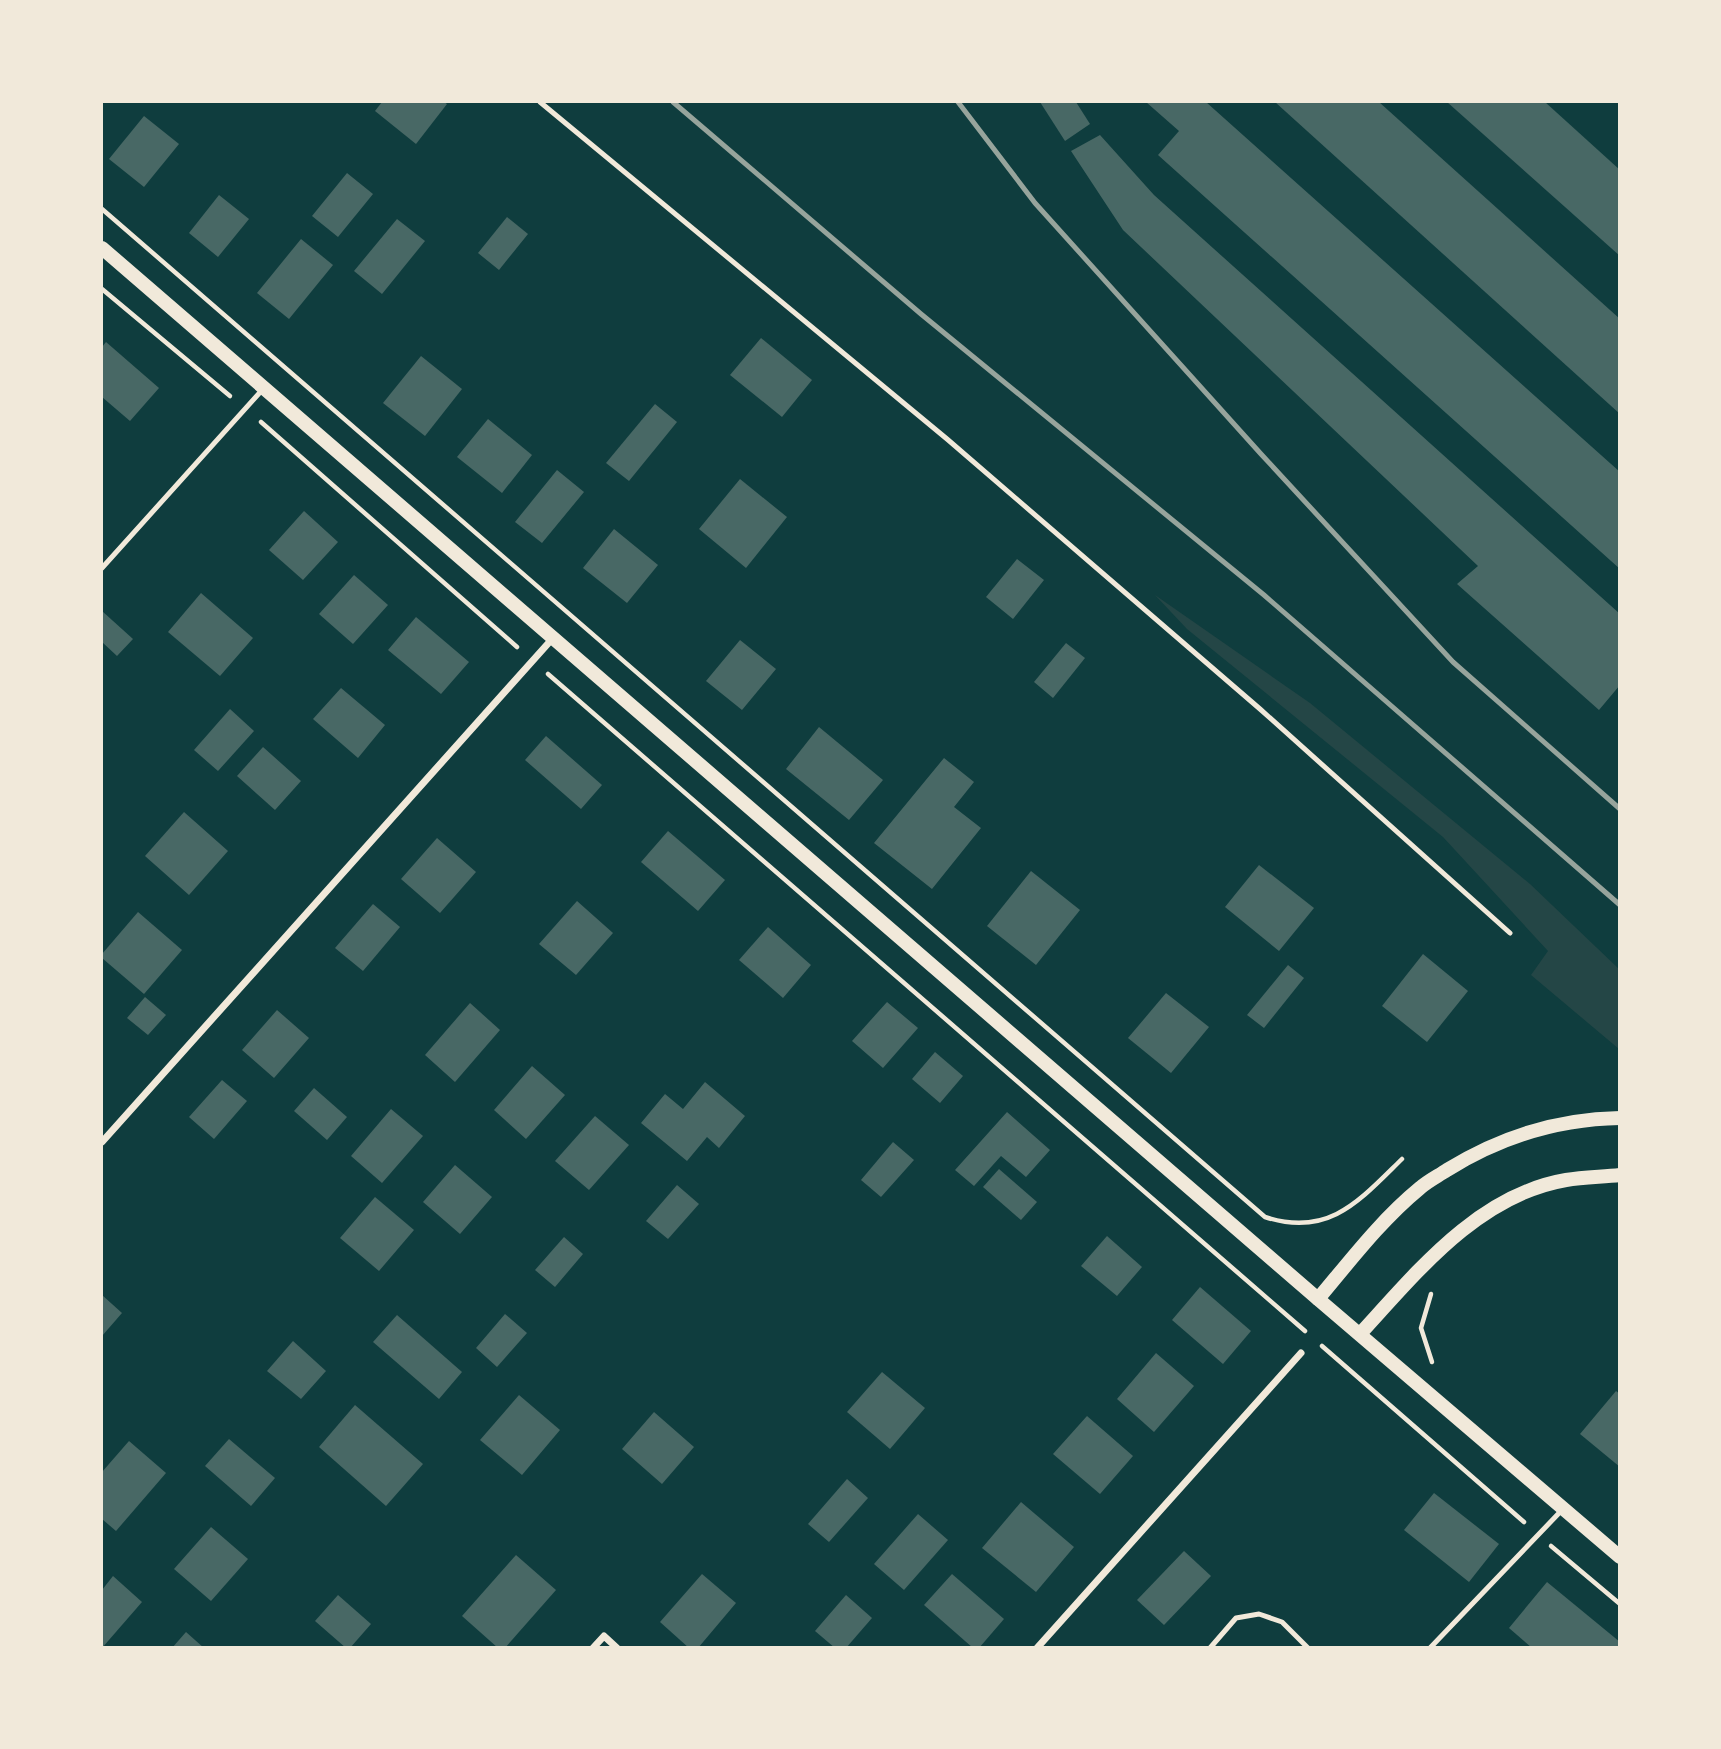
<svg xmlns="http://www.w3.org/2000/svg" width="1721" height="1749" viewBox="0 0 1721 1749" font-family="'PT Serif',serif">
  <rect width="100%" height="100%" fill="#0f3d3e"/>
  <polygon fill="#244646" points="1155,595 1310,703 1530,884 1619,969 1619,1049 1531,975 1548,951 1443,837 1187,629"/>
  <g fill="#486865">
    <polygon points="382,102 444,102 447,104 416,144 375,111"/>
    <polygon points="1040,102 1076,102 1090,124 1065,141"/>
    <polygon points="1146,102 1206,102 1620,472 1620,569 1158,155 1179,131"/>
    <polygon points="1275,102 1379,102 1620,319 1620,414"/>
    <polygon points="1447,102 1545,102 1620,170 1620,256"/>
    <polygon points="144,116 179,144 144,187 109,159"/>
    <polygon points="1100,135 1154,195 1620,614 1620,685 1599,710 1457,584 1478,566 1123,230 1071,151"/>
    <polygon points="347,173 373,194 338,237 312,216"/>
    <polygon points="219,195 249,219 218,257 189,233"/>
    <polygon points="507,217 528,234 499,270 478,253"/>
    <polygon points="397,219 425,241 382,294 354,271"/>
    <polygon points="301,239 333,265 289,319 257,293"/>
    <polygon points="761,338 812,380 782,417 730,375"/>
    <polygon points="106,342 159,388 130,421 102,397 102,347"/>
    <polygon points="421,356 462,389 425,436 383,403"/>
    <polygon points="655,404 677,422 629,481 606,463"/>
    <polygon points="488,419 532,455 502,493 457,457"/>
    <polygon points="557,470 584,492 542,543 515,522"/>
    <polygon points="740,479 787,517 746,568 699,529"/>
    <polygon points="304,511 338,542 303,580 269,550"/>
    <polygon points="614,529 658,565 627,603 583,568"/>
    <polygon points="1017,559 1044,580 1013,619 986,597"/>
    <polygon points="354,575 388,605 353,644 319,614"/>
    <polygon points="201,593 253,638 220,676 168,632"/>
    <polygon points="102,611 133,639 117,656 102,642"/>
    <polygon points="416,617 469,662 441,694 388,650"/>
    <polygon points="740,640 776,669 742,710 706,681"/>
    <polygon points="1066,643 1085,658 1053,698 1034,682"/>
    <polygon points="341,688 385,725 358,758 313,719"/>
    <polygon points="230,709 254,731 218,771 194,750"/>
    <polygon points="819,727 883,780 849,820 786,769"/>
    <polygon points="546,736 602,785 581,809 525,760"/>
    <polygon points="263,747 301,781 275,810 237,776"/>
    <polygon points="944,758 974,782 954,807 981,828 932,889 874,843"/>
    <polygon points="184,812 228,851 189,895 145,856"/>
    <polygon points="668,831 725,880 698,911 641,862"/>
    <polygon points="437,838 476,872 440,913 401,879"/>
    <polygon points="1259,865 1314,908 1279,951 1225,907"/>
    <polygon points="1031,871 1080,910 1036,965 987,926"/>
    <polygon points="577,901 613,933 576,975 539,944"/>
    <polygon points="373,904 400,927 363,971 335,948"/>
    <polygon points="138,912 182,950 144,994 102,958 102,954"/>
    <polygon points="768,927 811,965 783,998 739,960"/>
    <polygon points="1423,954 1468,991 1427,1042 1382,1006"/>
    <polygon points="1288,965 1304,978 1264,1028 1247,1015"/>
    <polygon points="1166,993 1209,1027 1171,1073 1128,1038"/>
    <polygon points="145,997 166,1015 148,1035 127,1018"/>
    <polygon points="887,1002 918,1028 883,1068 852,1041"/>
    <polygon points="470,1003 500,1030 455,1082 425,1055"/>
    <polygon points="277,1010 309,1038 274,1078 242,1050"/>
    <polygon points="935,1052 963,1076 940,1103 912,1079"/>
    <polygon points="532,1066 565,1095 526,1139 494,1110"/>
    <polygon points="222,1080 247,1101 214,1139 189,1117"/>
    <polygon points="705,1082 745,1116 719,1148 707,1137 687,1161 641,1123 665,1094 683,1109"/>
    <polygon points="314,1088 347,1117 327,1140 294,1111"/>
    <polygon points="391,1109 423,1136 382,1183 351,1156"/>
    <polygon points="1007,1112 1050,1150 1026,1177 1001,1156 974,1186 955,1170"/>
    <polygon points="595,1116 629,1145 589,1190 555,1161"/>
    <polygon points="893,1142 914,1160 881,1197 861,1180"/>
    <polygon points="455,1165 492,1197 460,1234 423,1202"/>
    <polygon points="999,1169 1037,1202 1021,1220 983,1187"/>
    <polygon points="677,1185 699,1204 668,1239 646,1221"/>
    <polygon points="375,1197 414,1230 379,1271 340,1238"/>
    <polygon points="1107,1236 1142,1267 1117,1296 1081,1266"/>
    <polygon points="564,1237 583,1254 555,1287 535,1270"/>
    <polygon points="1200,1287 1251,1331 1223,1364 1172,1320"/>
    <polygon points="102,1295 122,1313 102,1336"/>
    <polygon points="505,1314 527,1333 497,1367 476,1348"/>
    <polygon points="397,1315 462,1372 439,1399 373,1342"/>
    <polygon points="293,1341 326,1371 301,1399 267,1371"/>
    <polygon points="1156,1353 1194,1386 1154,1432 1117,1399"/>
    <polygon points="882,1372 925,1408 890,1449 847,1412"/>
    <polygon points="1616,1391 1620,1394 1620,1467 1580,1434"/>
    <polygon points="519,1395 560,1430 522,1475 480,1440"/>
    <polygon points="355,1405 423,1464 386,1506 319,1447"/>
    <polygon points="654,1412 694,1447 662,1484 622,1449"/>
    <polygon points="1087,1416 1133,1456 1100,1494 1053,1454"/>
    <polygon points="229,1439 275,1478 251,1506 205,1466"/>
    <polygon points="129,1441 166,1473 116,1531 102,1519 102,1472"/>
    <polygon points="847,1479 868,1498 829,1542 808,1524"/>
    <polygon points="1434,1493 1499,1544 1469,1582 1404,1530"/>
    <polygon points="1021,1502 1074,1547 1036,1592 982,1548"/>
    <polygon points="918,1514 948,1540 904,1590 874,1564"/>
    <polygon points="211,1527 248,1559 211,1601 174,1569"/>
    <polygon points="1184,1551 1211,1576 1164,1625 1137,1600"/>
    <polygon points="516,1555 556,1590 505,1648 498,1648 462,1616"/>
    <polygon points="702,1574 736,1603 698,1648 689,1648 660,1622"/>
    <polygon points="952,1574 1004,1619 979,1648 973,1648 924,1605"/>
    <polygon points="113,1576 142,1602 102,1648 102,1590"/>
    <polygon points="1547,1582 1620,1642 1620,1648 1532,1648 1509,1628"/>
    <polygon points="338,1595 371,1624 350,1648 346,1648 315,1621"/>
    <polygon points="846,1595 872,1618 846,1648 835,1648 815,1631"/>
    <polygon points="186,1632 204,1648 172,1648"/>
  </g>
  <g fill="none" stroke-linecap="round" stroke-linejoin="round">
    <g stroke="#f1e9da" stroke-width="4.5">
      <path d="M102,209l1163,1008c64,21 95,-17 137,-58"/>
      <polyline points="102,289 230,396"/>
      <polyline points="261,422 517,647"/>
      <polyline points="548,674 1305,1331"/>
      <polyline points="1431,1294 1421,1328 1432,1362"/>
      <polyline points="1322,1346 1524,1522"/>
      <polyline points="1551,1546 1620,1604"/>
    </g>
    <g stroke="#f1e9da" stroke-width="5">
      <polyline points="540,102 947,439 1260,709 1510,933"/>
      <polyline points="102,568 263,389"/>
      <polyline points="1210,1648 1236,1618 1259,1614 1282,1622 1308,1648"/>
      <polyline points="1430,1648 1561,1511"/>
    </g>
    <g stroke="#f1e9da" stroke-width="7">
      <polyline points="102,1142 553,638"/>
      <polyline points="593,1648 604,1636 617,1648"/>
      <polyline points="1037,1648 1301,1353"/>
    </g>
    <g stroke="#f1e9da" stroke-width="14">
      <polyline points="102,248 1318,1299 1620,1557"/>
      <path d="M1318,1299c32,-38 63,-79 102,-111 8,-7 18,-12 27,-18 53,-33 110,-51 173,-52"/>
      <path d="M1360,1334c57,-62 118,-139 206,-154 18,-3 36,-3 54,-5"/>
    </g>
    <g stroke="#97a49c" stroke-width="5">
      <polyline points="673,102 921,314 1264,595 1620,905"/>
      <polyline points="958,102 1035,203 1261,454 1453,662 1620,809"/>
    </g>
  </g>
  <rect width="1721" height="1749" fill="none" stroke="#f1e9da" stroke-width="206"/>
</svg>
